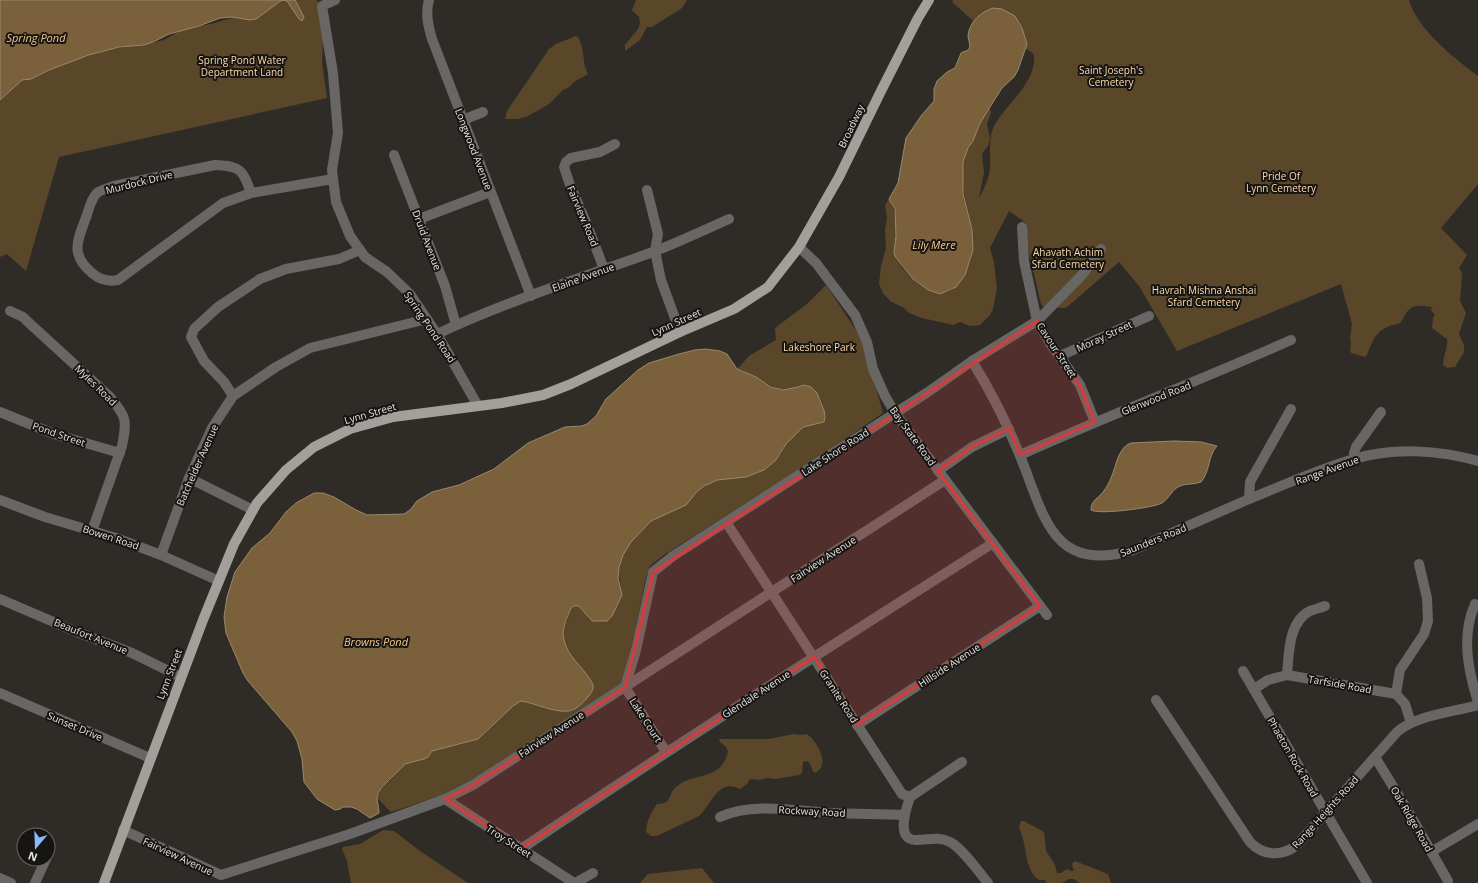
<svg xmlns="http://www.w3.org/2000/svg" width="1478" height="883" viewBox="0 0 1478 883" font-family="'Open Sans',sans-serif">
  <rect width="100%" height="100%" fill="#2f2c28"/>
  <g fill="#5a4629">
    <polygon points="270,0 317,0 324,18 322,62 327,98 59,157 26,271 7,254 0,257 0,96 26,76 70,60 85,57 114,48 126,47 139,43 151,43 164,40 183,29 215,23 231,18"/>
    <polygon points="636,0 687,0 682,8 652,27 647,27 640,40 625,51 625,45 638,29 640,23 639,17 632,10"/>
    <path d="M953,0h456c8,29 45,58 69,76v108l-37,44 26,27 -8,13 3,5 -2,28 6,12 -7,21 5,11v7l-9,15 -8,1 -4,-3c0,-9 5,-17 4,-26l-15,-11 1,-10 2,-3 -4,-5 1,-3c-9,-1 -19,-4 -25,5 -3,3 -4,8 -7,11 -4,2 -9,2 -13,4 -12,5 -16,17 -20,28l-2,2 -14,-4 -1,-3 1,-7 -1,-4 2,-15 -11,-40 -164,67 -38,-65 -20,-24 -53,46 -22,-1 -3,-3 -14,-60 -1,-21 -17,-12 -19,37 4,14 3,26 -4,21 -3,6 -10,10 -10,1 -10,-4 -7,3 -31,-7 -13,-5 -5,-5 -14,-7 -7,-8 -4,-9 2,-18 5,-18 -1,-17 2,-13 -2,-13 4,-6c7,10 8,27 7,39 -1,5 -3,12 -1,18 6,14 28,36 43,37 5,1 11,-2 15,-4 5,-7 12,-15 15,-23 15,-34 -11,-68 -5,-103 1,-9 6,-15 10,-22 2,-5 3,-10 5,-15 3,-6 8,-12 12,-18l1,5 -4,11 3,15 -2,7 -5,6 -1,4 2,16 -5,26c4,-8 8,-15 10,-23 3,-16 -2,-35 5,-49 12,-22 43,-44 40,-71l-4,-4 -16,-8 -25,-8 -37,-33z"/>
    <polygon points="576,36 579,38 582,47 585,67 588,74 574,82 568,88 563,90 549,104 528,116 518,119 505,119 507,111 549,49 556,44"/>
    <path d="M826,285l36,54 21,74 -61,42 -158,100 -14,11 -4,11 -16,78 -7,25 -6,9 -137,87 -41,20 -48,16c-5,-4 -9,-10 -14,-14 6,-15 19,-22 28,-34l19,-5 4,-2 4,-6 46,-12 35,-33 8,-5c12,2 39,14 50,9 6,-2 11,-7 15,-12l-22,-57 -1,-15 4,-5 4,-13 3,-2h5l8,8 2,6 27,-12c2,-5 6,-11 5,-17 0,-8 -3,-15 -2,-24 3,-17 18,-37 32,-47 10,-6 21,-7 31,-13 12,-7 17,-20 30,-25 17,-7 37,-2 53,-13 6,-4 11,-9 15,-14 6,-10 11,-23 23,-28 6,-3 14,-3 21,-5 3,-8 -2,-25 -9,-30 -3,-3 -8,-5 -11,-7 -22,9 -29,3 -47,-7 -6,-4 -14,-6 -20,-9l12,-13 27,-16 -1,-12 33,-25z"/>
    <path d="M794,734l8,1 4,-1c8,3 19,22 16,31 -1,4 -4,6 -7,8l-2,-2 -4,-9 -3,-1 -3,1 -1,11 -3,2 -23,4 -9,-1 -7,2 -10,-1 -3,5 -7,5c-22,-11 -28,15 -41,27l-42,20h-6l-5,-4c0,-10 5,-19 11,-28 16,0 10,-9 19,-17 18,-16 46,-5 52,-36l-2,-4 -7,-6 1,-2h49z"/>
    <path d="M1021,821h3l20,11 2,19 9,14 2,8h4l6,-4 4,2h3l-2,-7 3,-3 33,13 3,9h-31l-6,-4h-5l-7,4h-16l-1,-3h-6c-13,-9 -12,-27 -16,-41 -1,-4 -3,-8 -4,-12z"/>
    <polygon points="383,830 394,831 420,851 468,883 351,883 347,861 342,849 343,847 360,844"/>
    <polygon points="702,868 714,883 640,883 648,874"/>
  </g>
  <g fill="#7a613c" stroke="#9a886e">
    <polygon points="0,0 295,0 304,17 302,21 299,19 287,1 282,0 256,19 250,20 232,17 220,18 199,26 169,34 153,42 144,45 119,47 89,55 49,70 31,79 22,80 0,100"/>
    <path d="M993,8l9,1 13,7 7,12 5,16 -9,26 -4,7 -12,11 -22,35 -7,18 -5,7 -5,14v31l9,37 1,20 -8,25 -9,12 -16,7 -12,-4 -15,-11 -13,-16 -5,-7 -1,-4 2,-16 -1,-27 -6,-10 9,-16 8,-45 15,-22 13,-15v-12l3,-8 10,-9 8,-4 6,-15c3,-2 7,-2 8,-4 2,-4 -1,-10 -1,-13 1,-14 13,-24 25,-28z"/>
    <path d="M706,349l14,2 7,3 10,15 19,8 15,10 12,3 15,-3 6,-2 7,2 6,6 7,17 1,7 -1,5 -21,5 -17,17 -10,16 -12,10 -18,7 -29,3 -6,3 -7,3 -7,6 -11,13 -35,16 -20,21 -8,13 -4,12 -1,11 4,17 -10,21 -5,5h-15l-13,-15h-5l-3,2c-4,11 -10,20 -7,32 3,16 19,27 27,41 4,6 2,10 -3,16 -4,5 -12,13 -19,14 -15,2 -34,-8 -48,-10l-8,5 -35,33 -46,12 -4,6 -4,2 -19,5c-7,9 -26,22 -28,33 0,5 2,11 2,16l-9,5 -13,-9 -6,-2h-8l-3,2 -5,1 -18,-11 -13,-17 -2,-23 -5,-18 -5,-9 -44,-51 -5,-8 -17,-40 -2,-16 3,-20 8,-25 17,-24 18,-15 16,-21 10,-9 18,-10h9l11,4 22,13 11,5 37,-1 6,-4 7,-9 15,-9 27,-7 35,-16 34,-26 37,-16 17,-1 5,-2 9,-8 10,-17 32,-29 11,-7 30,-9 16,-4z"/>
    <path d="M1174,441l27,1 16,4c-9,9 -7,26 -16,36 -7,3 -15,1 -21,4 -8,3 -11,13 -18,17 -9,5 -64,12 -71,7 0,-10 7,-11 12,-18 3,-4 6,-9 8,-14 5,-11 7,-31 20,-35z"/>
  </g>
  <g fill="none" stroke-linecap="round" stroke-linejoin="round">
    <g stroke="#686765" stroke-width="10">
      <polyline points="335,0 322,6 333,73 338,133 332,170 336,202 350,236 365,257 387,272 410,294 437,334 478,406"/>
      <path d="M429,0c-4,13 -1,26 3,39l99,257"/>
      <polyline points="463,120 483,112"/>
      <polyline points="394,155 445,286 456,325"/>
      <polyline points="647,190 658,234 655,251 661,280 680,332"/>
      <path d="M251,193c-8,-23 -10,-27 -36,-28l-101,21c-5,2 -12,3 -17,7 -6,6 -8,15 -10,22 -9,24 -18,39 5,58 8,7 16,9 26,7l105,-77 28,-10 82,-14"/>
      <polyline points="419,219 490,192"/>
      <polyline points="1022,227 1024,261 1037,321 1050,343 1080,385 1095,422"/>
      <polyline points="799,247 816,263 855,315 867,342 873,369 885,396 895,413 1047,615"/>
      <polyline points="604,269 586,222 570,185 564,167 566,162 571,158 600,152 615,144"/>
      <path d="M10,311l13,6 4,4 83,76c17,20 17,24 12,49l-30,85"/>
      <path d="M437,334c70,-33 144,-56 216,-82 26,-10 51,-22 76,-33"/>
      <polyline points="1060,356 1149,316"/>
      <path d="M972,361c18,29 33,58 46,90 25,58 31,125 115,99l116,-51 1,-17 41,-73"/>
      <polyline points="233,396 224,382 204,361 191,337 194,329 218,307 260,279 286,269 339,259 360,250"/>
      <polyline points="0,412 54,434 120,453"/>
      <path d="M1020,455c89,-40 181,-75 271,-115"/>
      <polyline points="1355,459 1354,453 1356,447 1381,412"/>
      <polyline points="938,471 972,447 1009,429"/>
      <polyline points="189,478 253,510"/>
      <path d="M1249,499c35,-14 70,-30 105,-40 39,-12 85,-9 124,2"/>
      <polyline points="0,500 45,517 116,538 161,555 219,581"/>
      <path d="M726,522l176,272 8,3c-4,12 -15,44 7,43 12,0 21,-4 33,2 12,6 29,30 38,41"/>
      <polyline points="161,555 189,478 212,428 233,396 276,367 310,348 427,319"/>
      <polyline points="0,599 77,632 132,653 181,677"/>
      <path d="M1475,604c-14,32 -7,66 3,98"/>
      <polyline points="1243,671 1367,883"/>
      <path d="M1287,675c2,-21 1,-53 23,-64 5,-2 10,-3 15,-5"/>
      <polyline points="1254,689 1268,680 1287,675 1396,694 1405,704 1411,723"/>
      <polyline points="0,693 150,758"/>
      <polyline points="1396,694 1400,670 1424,634 1428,621 1427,598 1419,564"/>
      <path d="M1156,700l94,142c13,14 32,15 47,3l100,-113c20,-17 56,-20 81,-27"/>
      <polyline points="857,725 1040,606"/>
      <polyline points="666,752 625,687 636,650 653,572 673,556 928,392 972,361 1037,321 1082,275 1101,249"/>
      <polyline points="1375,757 1408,811 1448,881"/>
      <polyline points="910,797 962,762"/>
      <polyline points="445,799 574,883"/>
      <path d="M720,817c33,-15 76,-6 111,-4 25,1 49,1 74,2"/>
      <polyline points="123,830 221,875 350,834 445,799 473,785 945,480"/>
      <path d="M521,849c156,-105 314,-206 472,-306"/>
      <polyline points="1431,852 1478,824"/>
      <polyline points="0,878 11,883"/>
      <polyline points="35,883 46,859"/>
      <polyline points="575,883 593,873"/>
    </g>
    <polyline stroke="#a3a09c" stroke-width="10" points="104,883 203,620 234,544 257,503 286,470 314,447 350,429 393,417 502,403 543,395 571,384 680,332 734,309 768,287 799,247 839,177 881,91 918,18 929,0"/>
  </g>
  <path fill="#d83b3a" fill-opacity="0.2" stroke="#d83b3a" stroke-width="3" stroke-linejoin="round" d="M1037,321l43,64 15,37 -75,33 -11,-26 -37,18 -34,24 102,135 -183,119 -43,-68 -293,192 -76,-50 28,-14 152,-98 28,-115z"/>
  <g text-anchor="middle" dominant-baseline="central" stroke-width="4" stroke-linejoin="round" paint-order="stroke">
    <g font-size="10" fill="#fcdaa9" stroke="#161513">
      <text x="242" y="60">Spring Pond Water<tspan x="242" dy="12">Department Land</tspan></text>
      <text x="1111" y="70">Saint Joseph's<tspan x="1111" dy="12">Cemetery</tspan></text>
      <text x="1281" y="176">Pride Of<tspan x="1281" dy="12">Lynn Cemetery</tspan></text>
      <text x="1068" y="252">Ahavath Achim<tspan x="1068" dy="12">Sfard Cemetery</tspan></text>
      <text x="1204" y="290">Havrah Mishna Anshai<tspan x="1204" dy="12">Sfard Cemetery</tspan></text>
      <text x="819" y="347">Lakeshore Park</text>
    </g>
    <g font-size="10" fill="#e5e3e1" stroke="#161513">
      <text transform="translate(851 126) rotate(-64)">Broadway</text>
      <text transform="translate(474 149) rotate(69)">Longwood Avenue</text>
      <text transform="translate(139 182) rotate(-14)">Murdock Drive</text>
      <text transform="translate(583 216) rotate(67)">Fairview Road</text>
      <text transform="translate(427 240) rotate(69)">Druid Avenue</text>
      <text transform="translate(583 277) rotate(-20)">Elaine Avenue</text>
      <text transform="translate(676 322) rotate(-24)">Lynn Street</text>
      <text transform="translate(430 327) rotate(56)">Spring Pond Road</text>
      <text transform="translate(1104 336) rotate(-25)">Moray Street</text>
      <text transform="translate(1057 350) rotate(57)">Cavour Street</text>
      <text transform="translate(96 385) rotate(44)">Myles Road</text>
      <text transform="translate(1156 398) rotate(-22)">Glenwood Road</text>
      <text transform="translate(370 413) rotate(-16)">Lynn Street</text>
      <text transform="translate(59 434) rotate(19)">Pond Street</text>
      <text transform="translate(913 436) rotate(54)">Bay State Road</text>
      <text transform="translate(835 452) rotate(-33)">Lake Shore Road</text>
      <text transform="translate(197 465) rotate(-66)">Batchelder Avenue</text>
      <text transform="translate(1327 470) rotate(-20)">Range Avenue</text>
      <text transform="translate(111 537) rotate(18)">Bowen Road</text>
      <text transform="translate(1153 540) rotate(-22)">Saunders Road</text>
      <text transform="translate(823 559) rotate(-33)">Fairview Avenue</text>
      <text transform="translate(91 636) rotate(22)">Beaufort Avenue</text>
      <text transform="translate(949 665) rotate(-33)">Hillside Avenue</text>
      <text transform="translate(169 674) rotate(-69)">Lynn Street</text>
      <text transform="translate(1340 684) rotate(10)">Tarfside Road</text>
      <text transform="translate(756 694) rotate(-33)">Glendale Avenue</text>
      <text transform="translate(839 696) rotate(57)">Granite Road</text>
      <text transform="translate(646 720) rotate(57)">Lake Court</text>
      <text transform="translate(75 726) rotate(23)">Sunset Drive</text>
      <text transform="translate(551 734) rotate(-33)">Fairview Avenue</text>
      <text transform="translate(1293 757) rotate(60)">Phaeton Rock Road</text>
      <text transform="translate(812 811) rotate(3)">Rockway Road</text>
      <text transform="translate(1325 812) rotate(-48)">Range Heights Road</text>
      <text transform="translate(1412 819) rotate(60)">Oak Ridge Road</text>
      <text transform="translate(509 841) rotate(33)">Troy Street</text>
      <text transform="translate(178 856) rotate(25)">Fairview Avenue</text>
    </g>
    <g font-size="11" font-style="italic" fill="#f3c98b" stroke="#161513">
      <text x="36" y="37">Spring Pond</text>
      <text x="934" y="244">Lily Mere</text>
      <text x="376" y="641">Browns Pond</text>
    </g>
  </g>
  <g transform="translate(36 847) rotate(199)"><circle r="19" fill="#161513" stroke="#696765"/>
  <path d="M0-3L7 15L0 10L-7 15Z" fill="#8abafc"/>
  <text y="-6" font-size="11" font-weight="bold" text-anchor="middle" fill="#e5e3e1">N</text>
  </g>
</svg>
